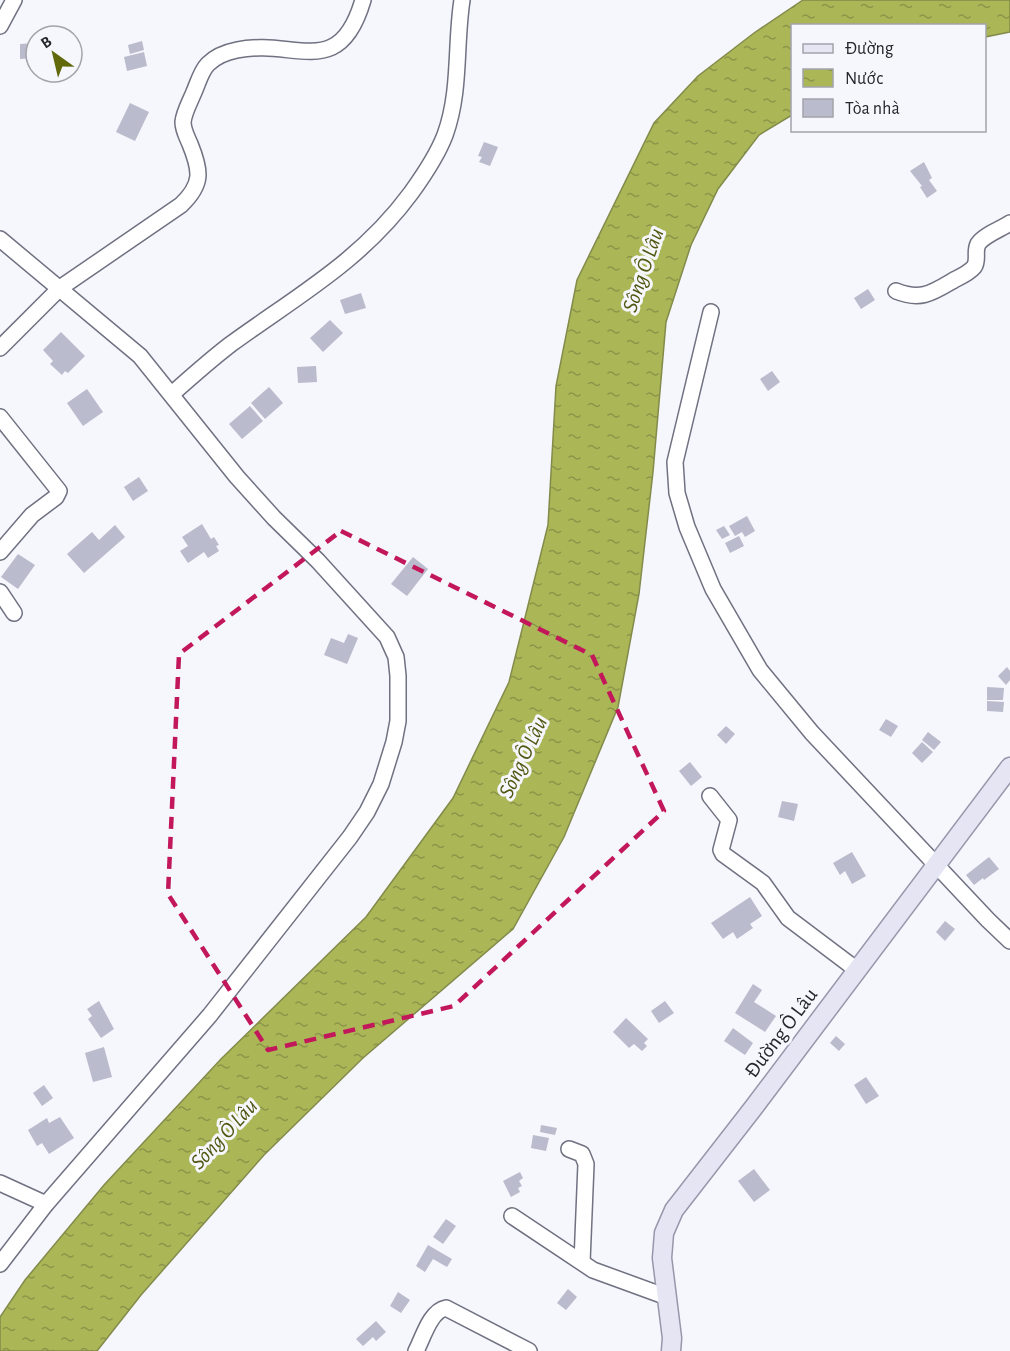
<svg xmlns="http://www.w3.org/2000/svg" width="1010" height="1351" viewBox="0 0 1010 1351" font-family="'Alegreya Sans',sans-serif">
  <defs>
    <pattern id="water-ripples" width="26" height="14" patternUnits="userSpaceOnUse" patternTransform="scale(1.5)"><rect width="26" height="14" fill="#abb657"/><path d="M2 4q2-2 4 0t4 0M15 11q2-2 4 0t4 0" fill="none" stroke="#8b9448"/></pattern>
  </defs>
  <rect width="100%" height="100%" fill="#f6f6fd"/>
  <polygon fill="url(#water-ripples)" stroke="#838b4a" stroke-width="1.5" points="803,0 1010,0 1010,32 985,37 984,26 792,26 792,115 759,135 718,189 691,245 666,322 653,472 639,594 618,707 564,837 513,929 363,1058 264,1155 141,1295 97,1351 0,1351 0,1317 25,1280 104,1185 221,1059 366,917 453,798 509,682 548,525 556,386 577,280 654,123 698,76 754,33"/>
  <g fill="#babbcc">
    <polygon points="142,41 144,50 130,54 128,45"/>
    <polygon points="36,43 36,64 34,64 34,58 20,59 20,44"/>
    <polygon points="144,52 147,66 127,71 124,57"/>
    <polygon points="130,103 149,112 135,141 116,132"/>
    <polygon points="484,142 498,147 490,166 479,162 482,157 478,156"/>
    <polygon points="924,162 932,178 929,180 937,191 927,198 920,187 922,186 910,171"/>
    <polygon points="868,289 875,300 861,309 854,298"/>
    <polygon points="361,293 366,308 345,314 340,300"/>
    <polygon points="330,320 343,333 323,352 310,338"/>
    <polygon points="61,332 85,356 68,373 65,371 62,375 50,364 53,361 43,350"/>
    <polygon points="316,366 317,382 298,383 297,367"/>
    <polygon points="772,371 780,382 768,391 760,379"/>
    <polygon points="269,387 283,403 265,419 251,403"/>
    <polygon points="87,389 103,412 83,426 67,403"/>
    <polygon points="250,406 263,421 242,439 229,424"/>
    <polygon points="139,477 148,491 133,501 124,487"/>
    <polygon points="747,516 755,531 745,537 742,532 735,536 729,526"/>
    <polygon points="202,524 211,539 214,537 219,545 216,546 219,551 208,558 204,552 188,563 180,551 188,546 182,537"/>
    <polygon points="115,525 125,537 84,573 67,554 92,532 99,540"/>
    <polygon points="724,526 730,535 722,539 716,530"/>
    <polygon points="739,536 744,546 730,553 725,543"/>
    <polygon points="18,554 35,565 18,589 1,577"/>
    <polygon points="413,557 428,569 407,596 391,584"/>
    <polygon points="348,634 358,638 347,664 324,655 331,638 344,643"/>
    <polygon points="1007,667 1010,671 1010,680 1006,685 998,676"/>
    <polygon points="987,687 1004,688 1003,700 987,700"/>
    <polygon points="987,701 1004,702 1003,712 987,711"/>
    <polygon points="886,719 898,726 891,737 879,730"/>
    <polygon points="726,726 735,734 726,744 717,735"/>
    <polygon points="928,732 941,742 934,750 922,740"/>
    <polygon points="922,742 933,752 922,763 912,753"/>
    <polygon points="690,762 702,777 691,786 679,771"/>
    <polygon points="782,801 798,804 794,821 778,817"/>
    <polygon points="852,852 866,876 852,884 845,871 840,875 833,863"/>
    <polygon points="989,857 999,869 984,880 983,878 974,885 966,875"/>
    <polygon points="750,897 762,916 750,924 753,928 737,939 733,932 723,939 711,923"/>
    <polygon points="945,921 955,929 945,941 936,932"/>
    <polygon points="753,984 762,990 754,1002 776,1016 765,1032 735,1013"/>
    <polygon points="99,1001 114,1029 101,1038 88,1019 92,1016 87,1009"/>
    <polygon points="665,1001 674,1013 659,1023 651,1011"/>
    <polygon points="626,1018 648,1039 644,1043 647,1046 642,1051 634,1044 629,1048 613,1032"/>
    <polygon points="733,1028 753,1043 745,1055 724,1041"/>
    <polygon points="836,1036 845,1044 839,1051 830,1043"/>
    <polygon points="104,1047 112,1077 93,1082 85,1053"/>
    <polygon points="866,1077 879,1096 866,1104 854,1085"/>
    <polygon points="44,1085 53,1098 42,1106 33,1093"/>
    <polygon points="60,1117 74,1138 49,1154 42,1143 37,1146 28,1130 47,1118 49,1123"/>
    <polygon points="541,1125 557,1128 555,1135 540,1132"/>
    <polygon points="533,1135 549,1138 546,1151 531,1148"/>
    <polygon points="754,1169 770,1190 754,1202 738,1181"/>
    <polygon points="520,1172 523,1178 519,1181 522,1186 518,1188 520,1192 511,1197 503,1181"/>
    <polygon points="446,1219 456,1226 443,1244 433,1237"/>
    <polygon points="428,1245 452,1259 447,1267 433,1259 425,1272 416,1266"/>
    <polygon points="568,1289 577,1297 566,1310 557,1303"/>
    <polygon points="398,1292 410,1300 401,1313 390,1306"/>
    <polygon points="376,1321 386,1332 376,1341 373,1337 363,1346 356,1339"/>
  </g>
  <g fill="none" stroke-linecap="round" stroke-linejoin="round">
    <defs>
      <g id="minor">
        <polyline points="0,26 14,0"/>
        <polyline points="0,239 140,356 237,477 274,518 318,561 387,637 396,657 398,676 398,721 394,742 381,784 367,812 350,837 210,1015 46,1204 0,1264"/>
        <path d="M896,291c25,10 36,2 58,-11 6,-3 15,-7 20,-13 5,-7 0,-15 4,-23 6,-9 23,-15 32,-21"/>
        <polyline points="711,312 675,462 677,493 687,527 713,589 760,670 812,733 988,920 1010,941"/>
        <path d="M0,348l60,-60 121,-83c22,-21 20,-34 9,-61 -3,-7 -7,-14 -7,-22 1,-10 7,-20 11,-30 4,-9 7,-21 14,-28 7,-7 19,-12 29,-14 58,-12 102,32 126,-50"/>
        <path d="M172,394c19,-17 38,-34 59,-50 66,-48 130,-83 180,-151 13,-18 26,-37 34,-58 16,-44 10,-90 17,-135"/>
        <polyline points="0,417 59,491 56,497 32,515 0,552"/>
        <polyline points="0,592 14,613"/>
        <polyline points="710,796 729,820 721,850 723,854 763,883 788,918 857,970"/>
        <polyline points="569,1149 582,1154 586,1164 582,1262"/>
        <polyline points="0,1183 46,1204"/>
        <polyline points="512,1216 593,1270 667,1297"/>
        <path d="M416,1351c7,-13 14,-40 30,-43l83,43"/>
      </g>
      <polyline id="major" points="671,1351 672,1338 662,1258 664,1233 674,1210 754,1107 1010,767"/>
    </defs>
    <use href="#minor" stroke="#707181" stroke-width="18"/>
    <use href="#major" stroke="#9697aa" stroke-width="21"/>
    <use href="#minor" stroke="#fff" stroke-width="15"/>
    <use href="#major" stroke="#e5e5f4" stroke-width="18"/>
  </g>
  <path fill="none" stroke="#c2185b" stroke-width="4.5" stroke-dasharray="12 8" stroke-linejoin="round" d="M341,531l251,124 72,156 -210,195 -186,44 -100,-156 11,-240z"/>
  <g text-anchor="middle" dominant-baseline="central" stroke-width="6" stroke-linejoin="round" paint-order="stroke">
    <g font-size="21" fill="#26272d" stroke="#f6f6fd">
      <text transform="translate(781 1033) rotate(-53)">Đường Ô Lâu</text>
    </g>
    <g font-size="22" font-style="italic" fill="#515710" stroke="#f6f6fd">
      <text transform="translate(643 270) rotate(-71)">Sông Ô Lâu</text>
      <text transform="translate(523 757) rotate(-65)">Sông Ô Lâu</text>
      <text transform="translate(224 1134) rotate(-47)">Sông Ô Lâu</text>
    </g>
  </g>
  <rect x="791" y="24" width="195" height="108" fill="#f6f6fd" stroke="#a3a3aa" stroke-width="1.5"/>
  <rect x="803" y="44" width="30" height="9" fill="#e5e5f4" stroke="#a3a3aa" stroke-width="1.5"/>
  <text x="845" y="54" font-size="18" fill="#26272d">Đường</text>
  <rect x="803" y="69" width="30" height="18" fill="url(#water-ripples)" stroke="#a3a3aa" stroke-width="1.5"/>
  <text x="845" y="84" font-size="18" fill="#26272d">Nước</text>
  <rect x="803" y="99" width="30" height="18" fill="#babbcc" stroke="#a3a3aa" stroke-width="1.5"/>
  <text x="845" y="114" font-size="18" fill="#26272d">Tòa nhà</text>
  <g transform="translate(54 54) rotate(326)"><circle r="28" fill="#f6f6fd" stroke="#a3a3aa" stroke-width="1.5"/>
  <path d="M0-4.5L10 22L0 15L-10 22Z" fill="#61690b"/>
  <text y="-9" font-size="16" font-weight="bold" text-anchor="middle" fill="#26272d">B</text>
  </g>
</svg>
